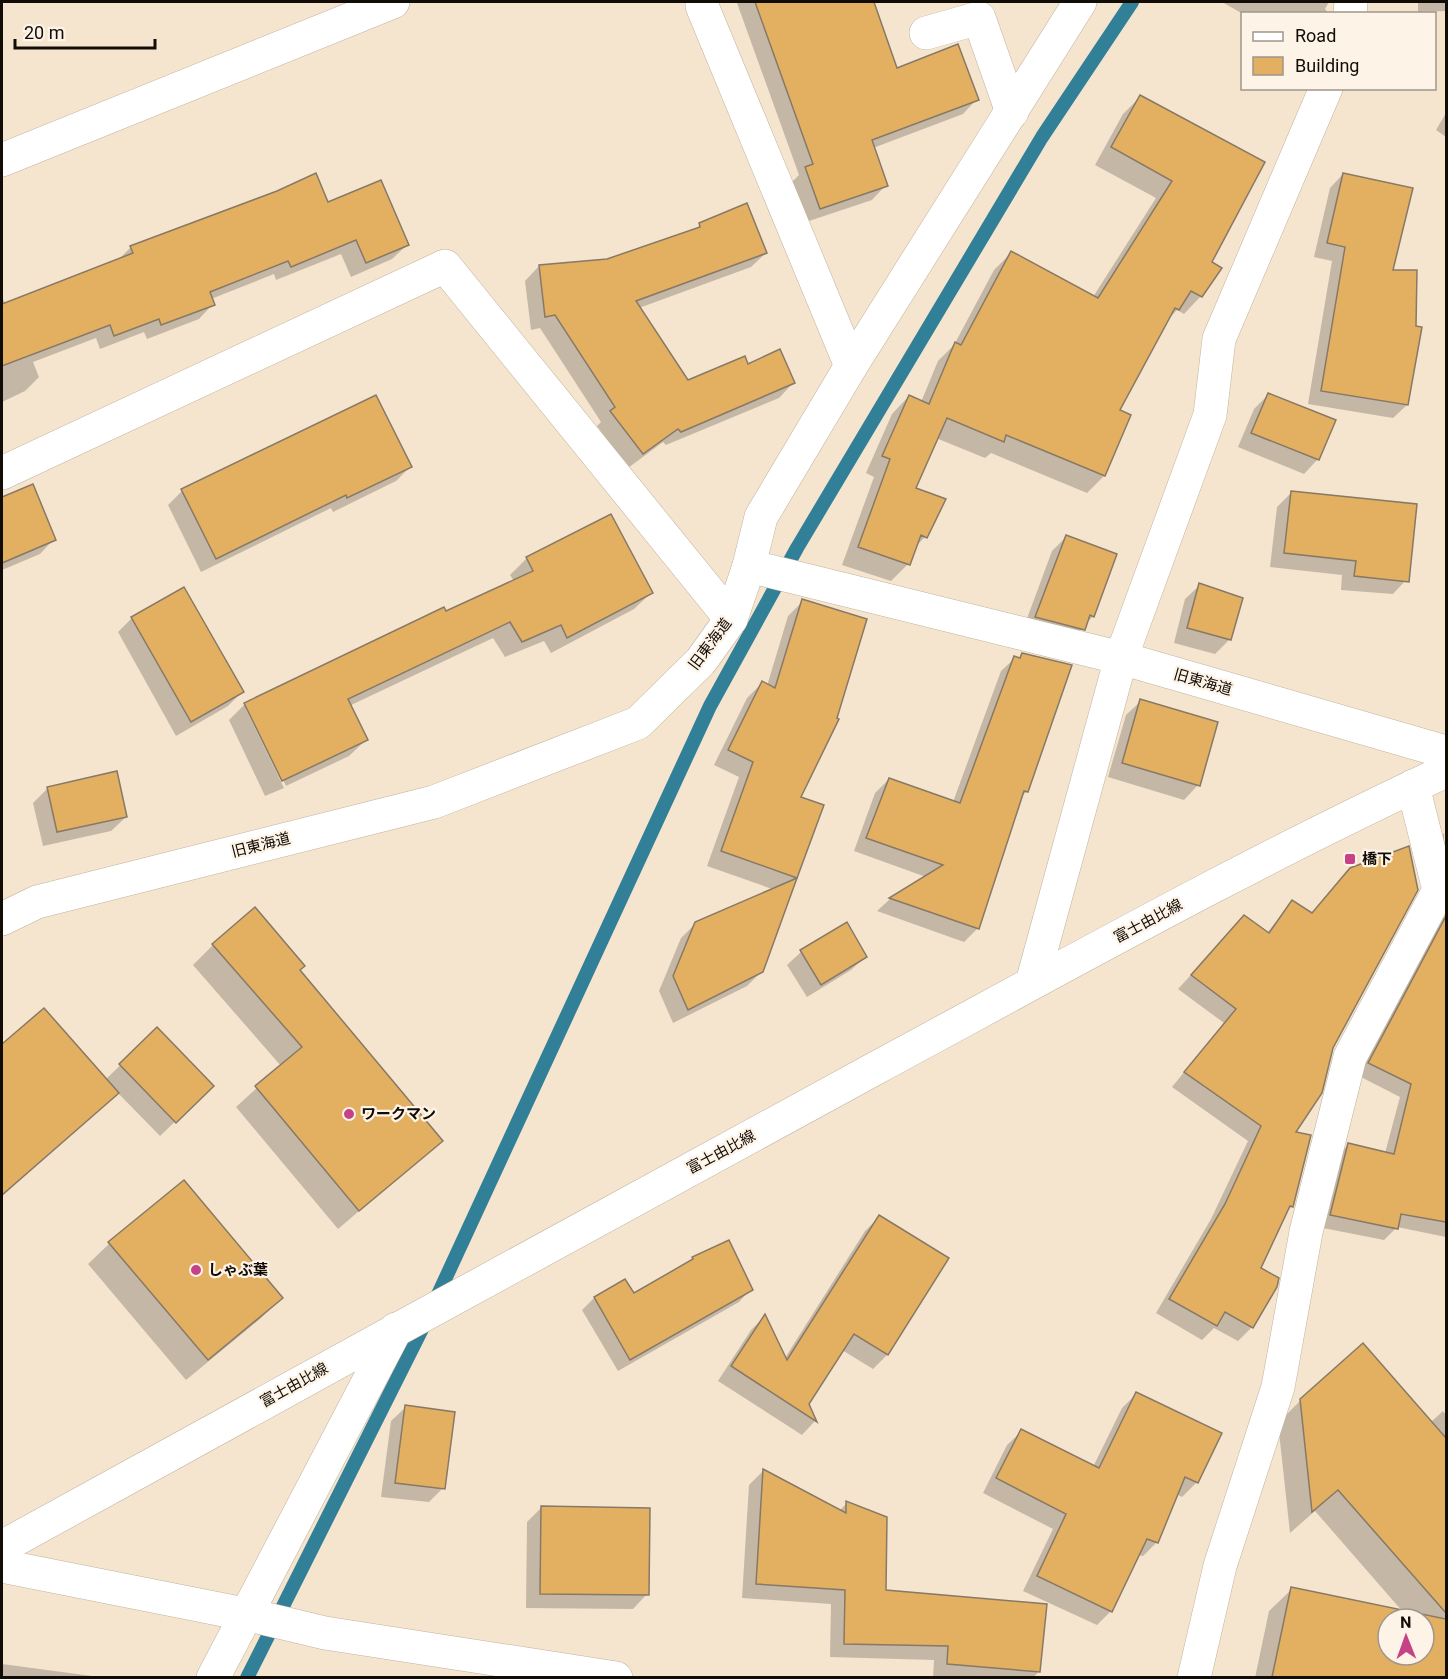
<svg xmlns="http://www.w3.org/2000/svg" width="1448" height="1679" viewBox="0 0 1448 1679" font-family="Roboto,'Noto Sans JP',sans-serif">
  <rect width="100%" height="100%" fill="#f5e5cf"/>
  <g fill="#0003" fill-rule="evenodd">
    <polygon points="739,2 873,2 896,70 977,99 963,114 873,148 886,185 872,200 806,222 791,183 799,175 737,3"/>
    <polygon points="1222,2 1329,2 1325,9 1329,14 1243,14"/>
    <polygon points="1418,2 1446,2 1446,11 1418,12"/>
    <polygon points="1140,97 1210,262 1220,268 1201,296 1184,314 1177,310 1168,319 1118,411 1104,476 1087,493 991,453 985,458 936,438 913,489 925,537 914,548 908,564 891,581 842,565 874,477 866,473 892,414 909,396 921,402 938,361 954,345 994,270 1011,253 1093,297 1156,198 1095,165 1123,114"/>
    <polygon points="1446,113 1446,137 1436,130"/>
    <polygon points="1343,174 1391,272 1415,327 1407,405 1393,418 1308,404 1332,261 1314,257 1330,188"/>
    <polygon points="328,204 407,245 392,259 351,277 341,254 276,280 274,274 211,299 213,304 199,319 147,339 144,332 100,349 96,338 33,362 39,377 25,391 2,402 2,298 6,304 117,261 131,247"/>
    <polygon points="700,225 766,253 751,267 639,308 687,381 748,366 793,383 779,398 666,445 663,442 628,468 597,426 601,422 540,328 531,330 525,281 539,266 607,261 694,231"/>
    <polygon points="1268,395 1318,459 1304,474 1238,447 1254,409"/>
    <polygon points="410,467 396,481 333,512 331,508 201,572 168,505 182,491"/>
    <polygon points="32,486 54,539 40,554 2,570 2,499"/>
    <polygon points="1291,493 1407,579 1393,594 1341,590 1342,575 1270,567 1277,507"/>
    <polygon points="1066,537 1093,616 1069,643 1022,632 1052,551"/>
    <polygon points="527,558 651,593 634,609 551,653 544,641 505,657 493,638 349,706 366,740 349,756 286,786 249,709 246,709 284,788 265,796 229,720 245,704 514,581 510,575"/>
    <polygon points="1200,585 1230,639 1215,654 1174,643 1185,599"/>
    <polygon points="803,601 799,798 822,806 762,971 747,986 673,1023 659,991 681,938 696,923 775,890 707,866 739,777 714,765 747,698 762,683 767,686 788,616"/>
    <polygon points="132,618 242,692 228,706 176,736 118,632"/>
    <polygon points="1023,655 1027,791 1020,798 978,928 964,942 877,911 890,899 926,877 854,851 875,793 889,779 953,802 1001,671 1015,658 1018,659"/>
    <polygon points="1141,701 1198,785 1184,800 1108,777 1126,715"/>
    <polygon points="48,788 126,817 111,831 43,846 33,803"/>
    <polygon points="1444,833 1446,1141 1440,1167 1446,1168 1446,1237 1397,1227 1384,1240 1318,1227 1336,1157 1348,1145 1385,1153 1400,1097 1357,1075 1444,913 1432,846"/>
    <polygon points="1408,848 1417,887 1332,1048 1293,1133 1292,1206 1286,1212 1259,1268 1252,1327 1238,1341 1214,1328 1202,1340 1156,1313 1211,1219 1248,1141 1172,1087 1224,1023 1178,989 1244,917 1267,933 1292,902 1311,914 1336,884"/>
    <polygon points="847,924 865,957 851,970 807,997 787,965 801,952"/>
    <polygon points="213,945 298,971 441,1141 338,1229 236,1107 281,1066 193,965"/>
    <polygon points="44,1010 105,1080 157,1030 212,1086 160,1136 117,1092 2,1196 2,1046"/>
    <polygon points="879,1217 887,1355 873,1369 842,1350 807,1404 815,1421 802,1435 718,1381 751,1330 764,1317 785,1358 865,1231"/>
    <polygon points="110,1243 281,1298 260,1319 186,1380 88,1264"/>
    <polygon points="693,1258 751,1289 739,1302 618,1371 582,1310 594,1298 625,1281 633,1295 686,1264"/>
    <polygon points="1136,1394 1220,1434 1197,1482 1182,1497 1176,1494 1157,1542 1143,1556 1138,1555 1111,1611 1097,1625 1023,1591 1053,1529 983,1493 1007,1445 1022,1431 1093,1467 1122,1408"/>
    <path d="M1301,1400l130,22 12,-11 3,4v263h-191l14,-67 23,-22 111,23 -88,-101 -25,22 -12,-110zM1388,1619h36v36h-36z"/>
    <polygon points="406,1407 443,1488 429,1502 381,1497 391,1421"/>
    <polygon points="763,1471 839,1511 847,1503 884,1591 1039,1671 1033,1678 933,1678 934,1660 830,1657 831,1604 742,1598 749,1485"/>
    <polygon points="542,1507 647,1594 633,1609 526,1608 527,1522"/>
    <polygon points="2,1664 107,1678 2,1678"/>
  </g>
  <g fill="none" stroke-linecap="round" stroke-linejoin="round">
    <g stroke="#327f98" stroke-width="14">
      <polyline points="435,1301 710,706 797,548 1042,137 1132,2"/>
      <polyline points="247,1678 426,1321"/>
    </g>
  </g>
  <g fill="#e3b062" stroke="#877966" stroke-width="1.5" fill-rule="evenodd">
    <polygon points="755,2 874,2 897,68 958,44 979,100 872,140 888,186 820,209 805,167 813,164"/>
    <polygon points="1140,95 1265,162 1212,262 1222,268 1202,297 1191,291 1179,310 1175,308 1120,410 1131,415 1105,476 1006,435 1004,442 947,418 916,488 946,499 927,538 921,535 910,565 858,547 890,459 882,456 909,395 929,404 955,342 961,345 1011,251 1098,298 1172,181 1111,147"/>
    <polygon points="316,173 328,202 381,180 409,245 366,263 356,240 291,267 288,261 210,292 215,305 161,325 159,319 114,336 110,325 2,366 2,304 133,253 130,246 277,191"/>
    <polygon points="1343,173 1413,188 1393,270 1417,270 1416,326 1422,327 1408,405 1321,391 1345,247 1327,243"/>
    <polygon points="747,203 767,253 636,301 688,380 745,356 748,364 780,349 795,383 681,432 678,429 643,454 610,411 615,407 555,315 545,317 539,265 607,259 700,227 699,223"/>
    <polygon points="1268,393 1336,420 1319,460 1251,433"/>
    <polygon points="376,395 412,467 347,498 346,495 216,559 181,489"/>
    <polygon points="33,484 56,540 2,563 2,497"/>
    <polygon points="1291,491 1417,504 1409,582 1354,576 1356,561 1284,553"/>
    <polygon points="611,514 653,593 567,638 561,625 522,642 510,622 348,699 368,740 282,781 244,703 444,607 446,611 533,571 526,557"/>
    <polygon points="1066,535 1117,554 1094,617 1090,615 1085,630 1035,617"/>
    <polygon points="1199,583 1243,598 1231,640 1187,628"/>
    <polygon points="184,587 244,692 191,722 131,617"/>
    <polygon points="802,599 867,619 837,718 839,719 801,797 824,805 797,878 721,851 753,762 728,750 762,681 775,688"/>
    <polygon points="1022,653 1072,665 1028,792 1024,791 979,929 889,898 943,865 866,838 889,778 960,803 1014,656 1020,658"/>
    <polygon points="1140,699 1218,722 1200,786 1122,763"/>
    <polygon points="117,771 127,817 57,832 47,787"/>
    <polygon points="1409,846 1418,890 1333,1048 1322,1093 1296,1132 1311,1135 1293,1207 1290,1206 1261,1268 1279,1278 1277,1287 1253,1328 1225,1312 1217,1326 1169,1299 1225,1204 1261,1126 1184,1072 1236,1009 1191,975 1244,915 1269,933 1292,900 1312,913 1350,868"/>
    <polygon points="797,878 763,972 688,1010 673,976 695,922"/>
    <polygon points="255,907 305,966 300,970 443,1141 359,1211 255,1086 302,1047 212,944"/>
    <polygon points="1446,916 1446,1222 1401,1214 1398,1229 1330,1215 1348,1143 1394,1154 1411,1084 1368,1063"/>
    <polygon points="847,922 867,957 821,985 800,950"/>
    <polygon points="44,1008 119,1093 2,1195 2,1044"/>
    <polygon points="157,1027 214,1086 176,1123 119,1064"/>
    <polygon points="184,1180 283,1298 208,1360 108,1242"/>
    <polygon points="879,1215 949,1258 888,1355 854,1334 809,1404 817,1422 731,1366 765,1314 787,1360"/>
    <polygon points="729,1240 753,1290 630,1360 594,1297 625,1279 634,1293 693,1259 692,1257"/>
    <polygon points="1363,1343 1446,1438 1446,1613 1338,1490 1312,1512 1300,1399"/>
    <polygon points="1136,1392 1222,1433 1198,1483 1185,1477 1158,1543 1147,1539 1112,1612 1037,1576 1066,1514 996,1478 1021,1429 1099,1468"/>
    <polygon points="405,1405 455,1412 445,1489 395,1483"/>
    <polygon points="763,1469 846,1513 846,1501 887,1517 886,1590 1047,1604 1040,1672 947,1664 948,1646 844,1644 845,1590 756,1584"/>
    <polygon points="541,1506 650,1508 649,1595 540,1594"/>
    <path d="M1291,1587l155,32v58h-174zM1388,1619h36v36h-36z"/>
  </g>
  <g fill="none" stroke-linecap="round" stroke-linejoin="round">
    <defs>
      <g id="minor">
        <polyline points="702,6 851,366"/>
        <polyline points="1350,14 1351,2"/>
        <polyline points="926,33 979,18 1012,112"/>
        <polyline points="2,160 393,2"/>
        <polyline points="2,473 445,266 731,619"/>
        <polyline points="749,566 761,517 851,366 1080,2"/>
        <polyline points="2,919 37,902 434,802 638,723 701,661 731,619 749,566 1121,658 1446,752"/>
        <polyline points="1032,983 1121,658 1210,415 1219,339 1326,88"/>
        <polyline points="2,1566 254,1616 325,1633 616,1678"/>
        <polyline points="213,1678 396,1329"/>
        <polyline points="1194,1678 1220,1566 1278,1387 1306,1232 1350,1057 1439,890 1413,786"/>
      </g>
      <path id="major" d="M2,1547c291,-160 582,-321 874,-479 189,-102 376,-207 570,-297"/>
    </defs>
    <use href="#minor" stroke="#c1b29d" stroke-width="34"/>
    <use href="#major" stroke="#c1b29d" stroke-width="34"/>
    <use href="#minor" stroke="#fff" stroke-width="33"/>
    <use href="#major" stroke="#fff" stroke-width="33"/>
  </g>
  <g fill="#c64287" stroke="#fdf3e6" stroke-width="2">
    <rect x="1344" y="853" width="12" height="12" rx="3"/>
    <circle cx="349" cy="1114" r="6"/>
    <circle cx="196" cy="1270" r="6"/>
  </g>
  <g text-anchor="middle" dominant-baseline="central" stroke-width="4.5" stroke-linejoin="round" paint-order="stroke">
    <g font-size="15" fill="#120c06" stroke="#fdf3e6">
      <text transform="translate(710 644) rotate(-53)">旧東海道</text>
      <text transform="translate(1203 682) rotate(16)">旧東海道</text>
      <text transform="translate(261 845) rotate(-14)">旧東海道</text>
      <text transform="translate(1148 921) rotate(-28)">富士由比線</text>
      <text transform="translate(721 1152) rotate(-28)">富士由比線</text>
      <text transform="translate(294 1385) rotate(-29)">富士由比線</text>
    </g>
    <g font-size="15" font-weight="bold" fill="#120c06" stroke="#fdf3e6" text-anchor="start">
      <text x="1362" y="859">橋下</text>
      <text x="361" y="1114">ワークマン</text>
      <text x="208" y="1270">しゃぶ葉</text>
    </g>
  </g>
  <rect width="1448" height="1679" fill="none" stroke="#120c06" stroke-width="6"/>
  <rect x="1241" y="12" width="195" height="78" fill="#fdf3e6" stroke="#9f978c" stroke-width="1.5"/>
  <rect x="1253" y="32" width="30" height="9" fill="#ffffff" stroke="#9f978c" stroke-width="1.5"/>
  <text x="1295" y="42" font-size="18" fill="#120c06">Road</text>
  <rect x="1253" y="57" width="30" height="18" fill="#e3b062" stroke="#9f978c" stroke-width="1.5"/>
  <text x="1295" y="72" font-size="18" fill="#120c06">Building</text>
  <g transform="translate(1406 1637) rotate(359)"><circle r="28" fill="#fdf3e6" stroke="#9f978c" stroke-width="1.5"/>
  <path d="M0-4.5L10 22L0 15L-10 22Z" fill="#c64287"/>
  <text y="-9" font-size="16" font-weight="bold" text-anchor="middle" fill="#120c06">N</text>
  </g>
  <path d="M15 39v9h140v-9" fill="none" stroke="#120c06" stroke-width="3"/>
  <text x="24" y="39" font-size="18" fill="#120c06" stroke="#fdf3e6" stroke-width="4.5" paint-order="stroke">20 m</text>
</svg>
